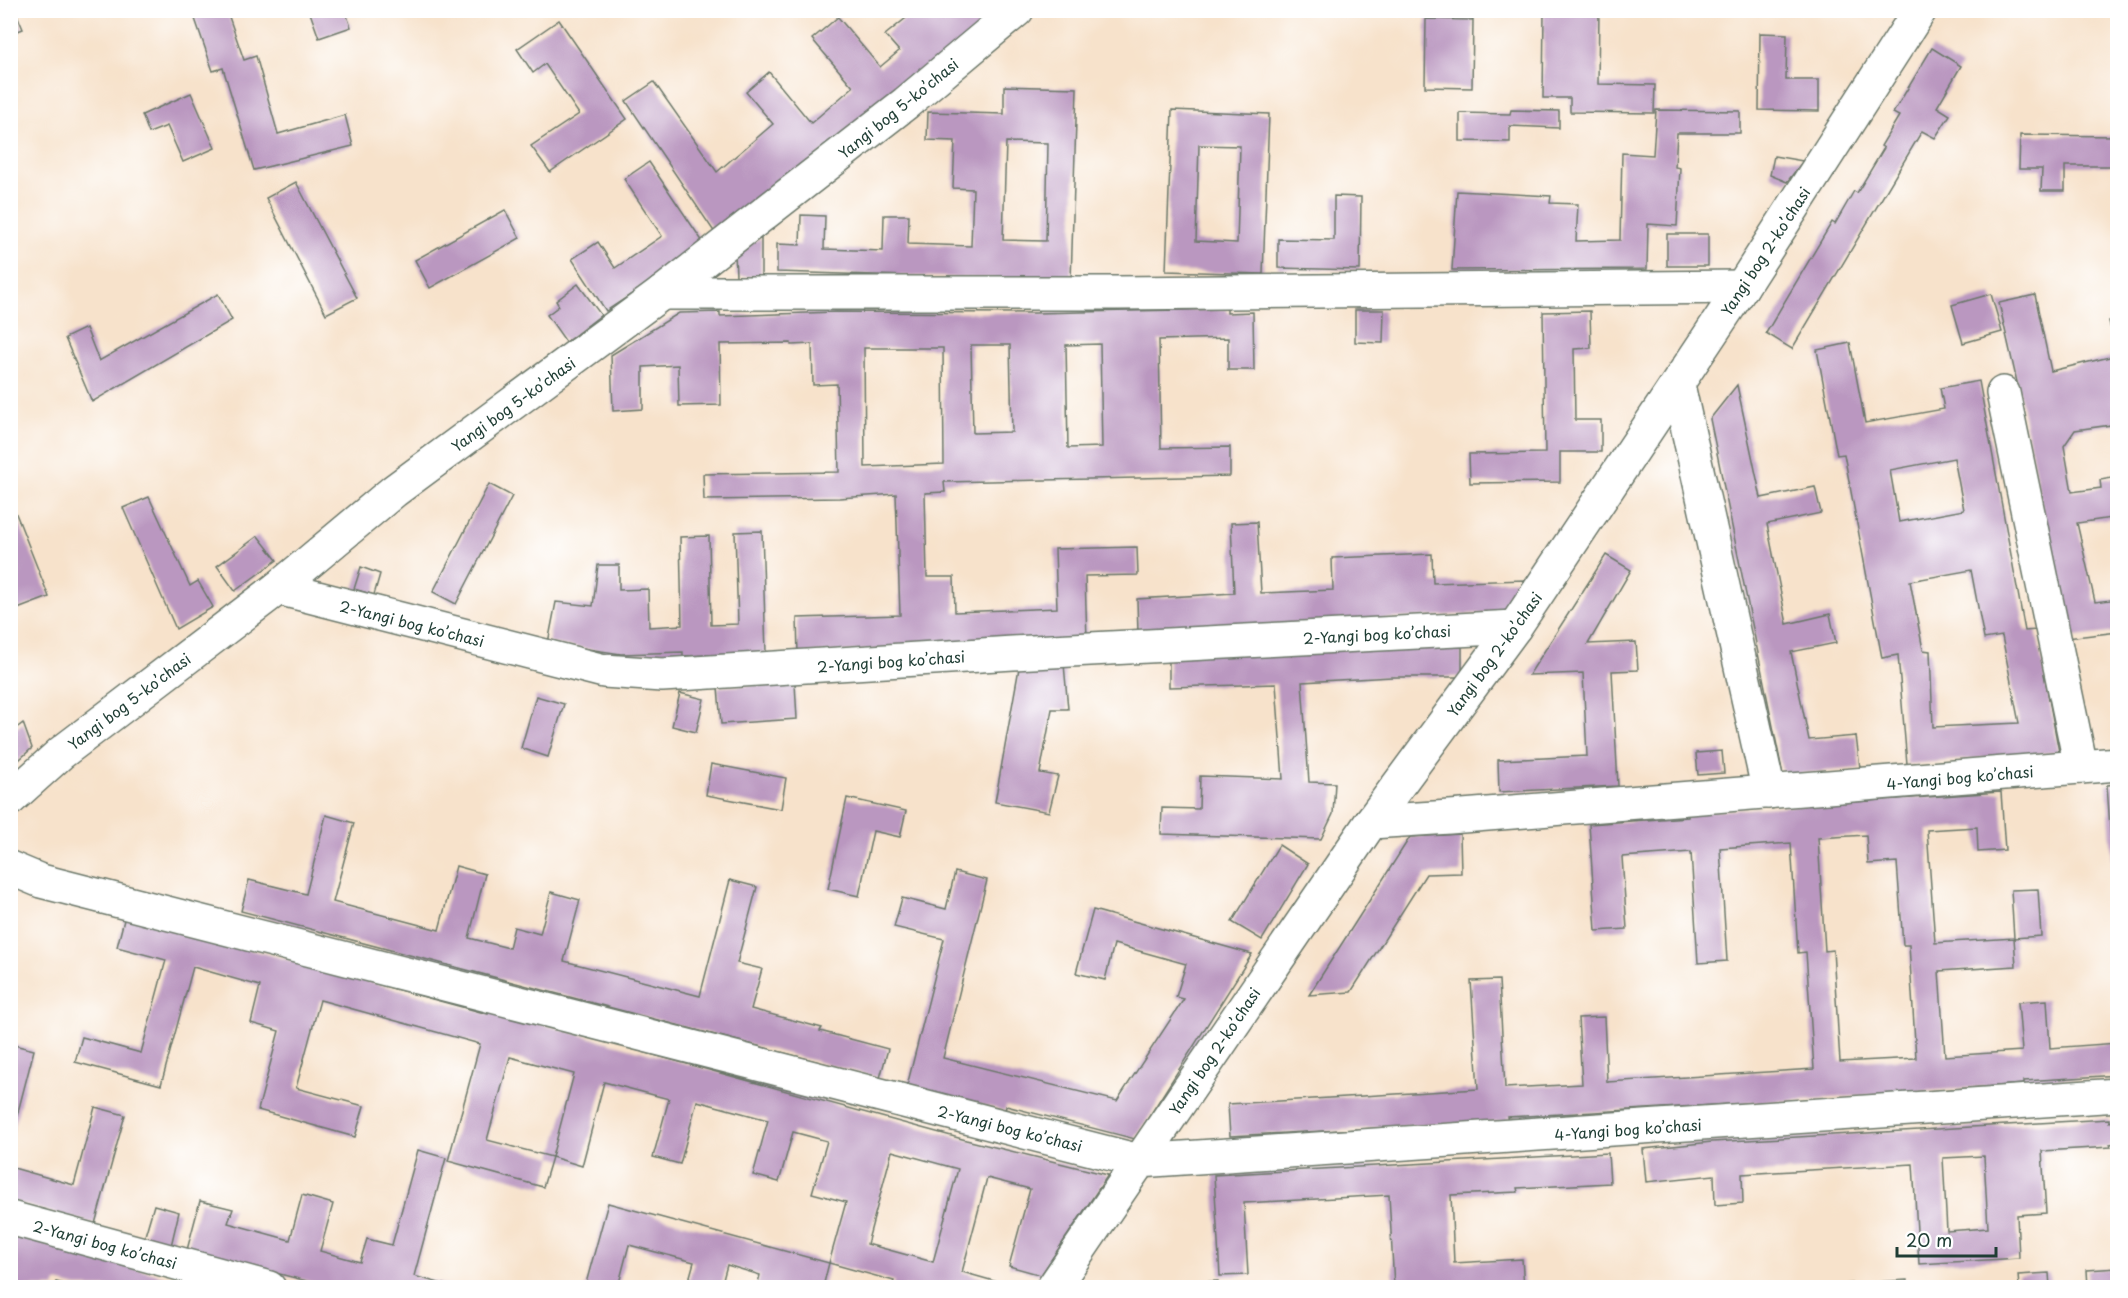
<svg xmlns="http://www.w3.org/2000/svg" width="2128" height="1298" viewBox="0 0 2128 1298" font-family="'Playpen Sans',sans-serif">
  <rect width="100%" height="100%" fill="#fff"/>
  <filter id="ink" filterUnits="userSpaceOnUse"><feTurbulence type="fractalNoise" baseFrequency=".0167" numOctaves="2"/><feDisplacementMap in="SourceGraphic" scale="12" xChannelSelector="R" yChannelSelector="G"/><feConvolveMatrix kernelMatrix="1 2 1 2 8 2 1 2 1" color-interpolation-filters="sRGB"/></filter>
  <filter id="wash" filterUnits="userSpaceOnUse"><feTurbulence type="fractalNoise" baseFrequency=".008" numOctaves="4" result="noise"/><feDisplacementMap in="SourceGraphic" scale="24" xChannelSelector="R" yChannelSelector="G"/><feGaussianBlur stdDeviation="1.35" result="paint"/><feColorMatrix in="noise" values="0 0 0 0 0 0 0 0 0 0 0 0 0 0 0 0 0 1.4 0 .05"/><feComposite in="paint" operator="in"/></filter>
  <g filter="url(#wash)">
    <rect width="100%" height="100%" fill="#f7e2cb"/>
    <g id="blocks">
      <g fill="#ba97c0" fill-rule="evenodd">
        <polygon points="10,10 15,10 23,29 10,34"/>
        <polygon points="192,10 238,10 228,14 244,60 256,56 278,134 345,115 353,146 254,170 223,68 213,71"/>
        <polygon points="309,10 345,10 351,27 319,38"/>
        <polygon points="902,10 936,10 942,19 952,10 1006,10 717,236 626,101 654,82 717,172 773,124 746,92 769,72 811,123 853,87 812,39 838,17 880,67 899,51 885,35 906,18"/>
        <polygon points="1544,10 1599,10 1598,84 1655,85 1654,113 1570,112 1570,98 1543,98"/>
        <polygon points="1426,19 1473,20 1472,88 1425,87"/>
        <polygon points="559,20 627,119 550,172 531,146 579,114 545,64 533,73 517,49"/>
        <polygon points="1760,33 1787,34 1786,80 1819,80 1819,111 1759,110"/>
        <polygon points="1932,48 1961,66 1937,107 1950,115 1935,138 1922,131 1792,349 1766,333 1832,222 1835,224 1854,191 1857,193 1884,148 1881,146 1899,116 1893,113"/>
        <path d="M1004,86l73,2 -6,193 -294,-9v-28l23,1 1,-30 24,1 -1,33 59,2 1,-36h25l-1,29 63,2 2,-57 -20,-1 2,-47 -28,-1 1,-28 76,2zM1006,142l42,1 -2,98 -43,-1z"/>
        <polygon points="191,93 215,148 183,162 167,126 149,133 142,115"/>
        <path d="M1172,110l97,4 -6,160 -97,-3zM1199,145l41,1 -3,97 -41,-2z"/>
        <polygon points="1511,110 1559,111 1559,128 1510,126 1510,142 1460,141 1460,113 1510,114"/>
        <polygon points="1656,110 1740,111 1740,133 1677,133 1675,167 1680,168 1677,226 1648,224 1647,269 1452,270 1457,191 1551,196 1550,203 1578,204 1576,241 1620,240 1622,153 1653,155"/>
        <polygon points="2020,135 2118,136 2118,166 2065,166 2065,191 2041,191 2042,169 2019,169"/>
        <polygon points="1774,156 1803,161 1787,182 1770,175"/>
        <polygon points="649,162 705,245 606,311 572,259 598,242 615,268 662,236 624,179"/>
        <polygon points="296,182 357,298 326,314 266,198"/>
        <polygon points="1334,196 1361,197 1360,270 1278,268 1278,239 1334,240"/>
        <polygon points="505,210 520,238 430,288 415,260"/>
        <rect x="1667" y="234" width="41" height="32"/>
        <polygon points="761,238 761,277 736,276 735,252"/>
        <polygon points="578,284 601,315 566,342 547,315 559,306 556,301"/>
        <polygon points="218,294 232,320 92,402 65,338 86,328 99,361"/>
        <polygon points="1991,294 2002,332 1963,343 1952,305"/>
        <polygon points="2035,295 2051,371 2118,355 2118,424 2075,430 2064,446 2072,492 2101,488 2100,480 2118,477 2118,517 2077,523 2095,602 2118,599 2118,632 2067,638 2022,404 1999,303"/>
        <polygon points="2118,299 2118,355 2117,355 2109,321 2116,319 2112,300"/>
        <path d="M1227,309v4l26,-1 1,58h-26v-32l-69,2 2,108 69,-1v29l-286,6 1,10 -20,1 2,84h27l1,35 102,-4 -2,-59 82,-2 1,28 -53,1 2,64 -289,14 -1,-36 103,-3 -4,-121 -57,4 -135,2 -1,-26 136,-2 -2,-88 -24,1 -1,-41 -21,1v-2l-71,1 1,61 -42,1 -1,-41 -35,2v42l-30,2 -2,-56 68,-42 41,-1v4l116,-4 198,1zM1100,344l2,103 -34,1 -2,-103zM971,345h39l2,87 -39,1zM864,348h79l1,116 -79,3z"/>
        <polygon points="1355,310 1384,310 1383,343 1355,342"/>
        <polygon points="1590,311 1591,348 1574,349 1575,420 1601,420 1601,452 1560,452 1560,482 1470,483 1469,454 1545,453 1543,312"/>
        <path d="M1850,343l15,80 79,-14 -4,-21 39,-7 46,250 11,-1 23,122 -152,12 -9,-109 -16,3 -38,-204 -7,1 -20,-105zM1954,458l10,52 -65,12 -9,-52zM1971,570l13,69 18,-3 17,87 -86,4 -3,-76 -7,-1 -13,-69z"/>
        <polygon points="1737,385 1761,498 1815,487 1821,513 1767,524 1787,624 1830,614 1836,643 1791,652 1809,740 1856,736 1860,768 1783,775 1710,419"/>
        <polygon points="489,484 512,496 456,604 433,592"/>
        <polygon points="149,497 190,586 198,581 213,607 176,629 123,508"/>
        <polygon points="11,501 49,597 15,610 10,598"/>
        <polygon points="1257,522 1261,593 1333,590 1332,558 1432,554 1433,583 1525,580 1506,612 1138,633 1137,599 1234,593 1231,523"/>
        <polygon points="762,531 766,653 683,656 683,652 621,654 548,643 556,602 593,606 598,565 619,565 619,590 648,589 649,627 682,625 680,537 709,536 711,625 738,624 735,532"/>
        <polygon points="258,536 277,560 235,591 217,566"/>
        <polygon points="1606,555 1631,570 1588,644 1636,642 1638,670 1612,671 1618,786 1499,792 1498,760 1587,756 1583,673 1529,675"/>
        <polygon points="361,567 380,574 374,595 354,589"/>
        <polygon points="1392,647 1462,647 1462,677 1392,677 1302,682 1309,782 1335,783 1333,814 1321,839 1161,834 1162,808 1199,809 1200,776 1283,779 1276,684 1169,687 1169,654"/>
        <polygon points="1064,664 1068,709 1052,709 1040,773 1058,776 1049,812 995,802 1019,668"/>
        <polygon points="795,683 797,719 721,724 718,687"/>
        <polygon points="680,693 704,699 696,732 672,726"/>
        <polygon points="536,696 564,704 548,757 521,748"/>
        <polygon points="23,723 32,748 10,768 10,733"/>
        <polygon points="1722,751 1724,773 1698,775 1696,753"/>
        <polygon points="711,764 786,778 781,809 706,795"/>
        <polygon points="2118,784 2118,914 2116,914 2107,785"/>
        <path d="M2001,792l4,58 -27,2 -1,-25 -50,3 8,113 79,-5 2,28 -77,5 6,85 77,-5 -4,-49 29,-2 3,48 68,-5v32l-94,6v3l-209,15 -308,18 1,4 -278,15 -2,-32 250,-15 -7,-108 28,-1 6,108 77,-4 -4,-66 26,-1 3,65 207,-13 -8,-117 -8,1 -7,-110 -71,5 7,113 -29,2 -7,-111 -69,5 5,72 -31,2 -7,-107 99,-7v-4zM1866,835l2,29 29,-2 6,83h6l7,113 -76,4 -7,-112 -8,1 -7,-113z"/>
        <polygon points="847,798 906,811 900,837 873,831 859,896 828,889"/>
        <polygon points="326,815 354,823 333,902 439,930 456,866 485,874 469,938 509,948 514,927 540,934 551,892 580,900 564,961 700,996 730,880 757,887 737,963 762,969 751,1009 822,1028 820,1031 888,1049 880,1078 241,911 249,880 306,894"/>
        <polygon points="1460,834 1461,873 1426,874 1351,992 1309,995 1410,837"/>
        <polygon points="1279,845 1308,864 1262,940 1232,922"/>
        <polygon points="955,872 987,880 943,1058 1117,1101 1184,999 1176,997 1186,964 1114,944 1105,980 1076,973 1093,910 1252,954 1135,1139 1006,1106 1005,1111 907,1086 944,939 894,927 902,898 946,909"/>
        <polygon points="2038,889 2041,936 2014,938 2011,890"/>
        <path d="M125,916l363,98 1,-4 477,130 142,35 -67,100 -32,-9 21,-77 -43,-11 -25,94 53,15h-123l2,-6 -65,-18 17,-61 -34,-9 15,-52 -34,-9 -14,50 -26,-7 15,-55 -71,-19 -17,63 -27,-7 16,-58 -65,-17 -22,84 -30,-9 22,-83 -64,-17 -23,83 65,17 -9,30 -95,-26 32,-117 -160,-44 -24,88 68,18 -9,31 -97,-27 21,-79 -28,-8 9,-37 -67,-19 -32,118 -86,-23 7,-25 59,16 25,-93 -49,-13zM892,1151l66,18 -25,93 -66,-18z"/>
        <polygon points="10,1044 34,1050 11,1139 10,1139"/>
        <polygon points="95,1107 125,1115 95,1224 10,1201 10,1167 74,1185"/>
        <path d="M2109,1119v3l9,-1v22l-8,1 1,3 -69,4 4,62 -29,2 2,43 -100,6 -6,-100 -171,10 1,29 -28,2 -1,-30 -68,7 -3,-33 69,-7zM1984,1156l4,72 -41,3 -4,-73z"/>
        <polygon points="418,1150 446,1158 414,1276 453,1287 330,1287 187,1250 200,1201 233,1209 228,1223 290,1240 302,1195 333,1204 320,1251 360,1262 367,1239 392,1245"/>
        <polygon points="1608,1153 1610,1183 1517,1188 1518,1192 1451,1195 1454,1263 1522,1259 1524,1287 1394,1287 1389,1195 1244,1203 1248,1275 1220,1276 1214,1175"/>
        <polygon points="608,1203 829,1263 823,1287 757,1287 760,1275 727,1265 721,1287 687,1287 694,1262 629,1245 618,1287 585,1287"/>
        <polygon points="154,1205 179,1212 171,1246 144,1239"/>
        <polygon points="10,1234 203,1287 77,1287 56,1282 54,1287 10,1287"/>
        <polygon points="2118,1268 2118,1287 2088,1287 2087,1270"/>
        <polygon points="2049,1273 2050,1287 2019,1287 2018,1275"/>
        <polygon points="1907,1280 1908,1287 1825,1287 1825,1285"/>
        <polygon points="1218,1281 1219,1287 1197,1287 1197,1282"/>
      </g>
    </g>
  </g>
  <g filter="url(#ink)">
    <use href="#blocks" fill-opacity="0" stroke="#6b7769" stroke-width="1.5"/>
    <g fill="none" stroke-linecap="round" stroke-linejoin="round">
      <defs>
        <g id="minor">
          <polyline points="662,293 1116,293 1742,287"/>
          <polyline points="1678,385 1769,792"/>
          <polyline points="2003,393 2081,767"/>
          <polyline points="278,588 604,671 662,675 1013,653 1515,627"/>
          <polyline points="10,799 61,753 278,588 394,491 662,293 906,103 1017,10"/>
          <polyline points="1371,822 1450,817 2118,764"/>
          <polyline points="10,868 41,881 1139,1161 2118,1095"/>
          <polyline points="10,1218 269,1288"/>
          <polyline points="1053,1288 1371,822 1515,627 1742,287 1920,10"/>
        </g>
      </defs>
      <use href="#minor" stroke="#6b7769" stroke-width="36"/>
      <use href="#minor" stroke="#fff" stroke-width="33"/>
    </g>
  </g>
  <g text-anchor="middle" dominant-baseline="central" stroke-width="5" stroke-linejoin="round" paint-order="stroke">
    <g font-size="15" fill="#1f3d34" stroke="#fff">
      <text transform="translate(898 108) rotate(-39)">Yangi bog 5-koʼchasi</text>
      <text transform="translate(1765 251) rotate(-57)">Yangi bog 2-koʼchasi</text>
      <text transform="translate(513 404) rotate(-36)">Yangi bog 5-koʼchasi</text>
      <text transform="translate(412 623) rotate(14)">2-Yangi bog koʼchasi</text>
      <text transform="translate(1377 634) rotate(-3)">2-Yangi bog koʼchasi</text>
      <text transform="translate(1494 654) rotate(-54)">Yangi bog 2-koʼchasi</text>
      <text transform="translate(891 661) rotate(-4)">2-Yangi bog koʼchasi</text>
      <text transform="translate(129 701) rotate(-37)">Yangi bog 5-koʼchasi</text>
      <text transform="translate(1960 777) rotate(-5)">4-Yangi bog koʼchasi</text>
      <text transform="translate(1214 1051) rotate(-56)">Yangi bog 2-koʼchasi</text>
      <text transform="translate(1010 1128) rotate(14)">2-Yangi bog koʼchasi</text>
      <text transform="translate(1628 1129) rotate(-4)">4-Yangi bog koʼchasi</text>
      <text transform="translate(105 1244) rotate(15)">2-Yangi bog koʼchasi</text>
    </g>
  </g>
  <rect width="2128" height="1298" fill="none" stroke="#fff" stroke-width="36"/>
  <path d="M1897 1247v9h99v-9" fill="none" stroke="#1f3d34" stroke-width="3"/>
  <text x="1906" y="1247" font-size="18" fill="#1f3d34" stroke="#ffffff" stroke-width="4.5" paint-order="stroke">20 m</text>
</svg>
